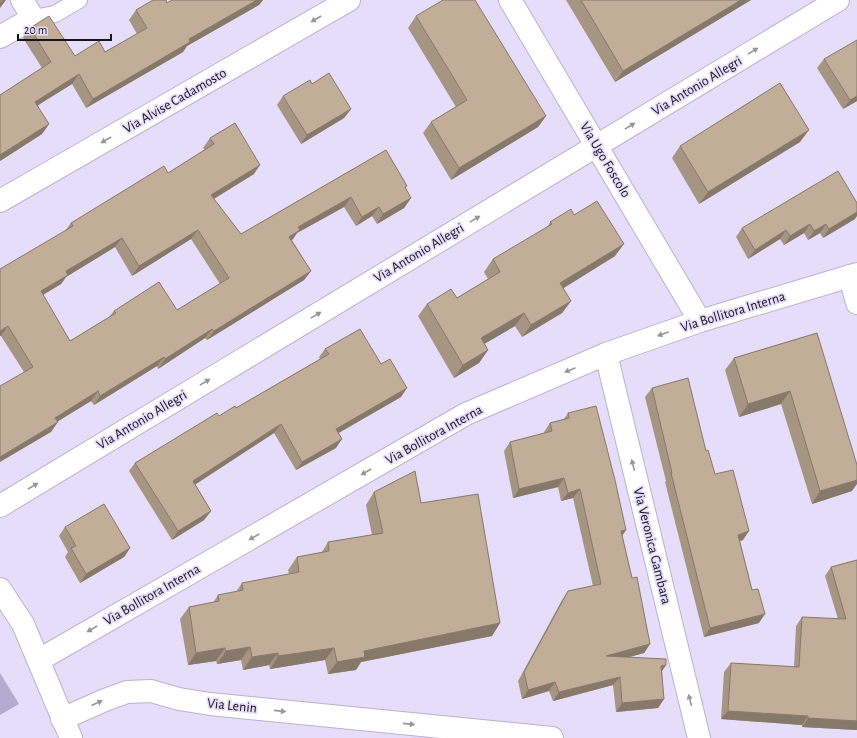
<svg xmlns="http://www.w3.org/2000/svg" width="857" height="738" viewBox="0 0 857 738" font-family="'Alegreya Sans',sans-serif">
  <rect width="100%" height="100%" fill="#e5ddf9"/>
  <polygon fill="#b5aad2" points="0,673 19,704 0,715"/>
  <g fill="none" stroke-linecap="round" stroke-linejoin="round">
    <defs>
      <polyline id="service" points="33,18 55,14 79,0"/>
      <g id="minor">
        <polyline points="510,0 700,321"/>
        <polyline points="0,37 33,18 22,0"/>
        <polyline points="0,201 349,0"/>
        <polyline points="850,276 857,303"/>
        <polyline points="606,354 699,738"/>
        <polyline points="0,506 838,0"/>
        <polyline points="62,719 105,700 127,692 151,691 179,699 210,704 552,738"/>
      </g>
      <g id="tertiary">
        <polyline points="0,589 23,624 71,738"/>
        <polyline points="39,660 466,414 606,354 700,321 857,274"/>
      </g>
    </defs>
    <use href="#service" stroke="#bab2cd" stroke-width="18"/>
    <use href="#minor" stroke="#bab2cd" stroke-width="24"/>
    <use href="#tertiary" stroke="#bab2cd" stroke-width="24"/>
    <use href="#service" stroke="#fff" stroke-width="16"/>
    <use href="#minor" stroke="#fff" stroke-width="22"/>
    <use href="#tertiary" stroke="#fff" stroke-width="22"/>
  </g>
  <g fill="#a69583" fill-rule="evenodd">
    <polygon points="172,0 263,0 259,5 187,46 183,52 86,108 72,84 37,106 49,124 42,134 0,161 0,95 42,68 23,38 30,28 75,56 105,52 137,34 129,20 136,10 167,3"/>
    <polygon points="566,0 751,0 615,82"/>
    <polygon points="416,16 546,116 538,127 451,180 423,133 431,122 456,107 408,28"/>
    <polygon points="824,59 857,101 843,109 817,68"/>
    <polygon points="283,96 351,109 344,118 301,144 277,105"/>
    <path d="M210,138l44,36 -40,25 27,35 145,-84 21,36 -2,2 6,10 -7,10 -27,16 -5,-8 -16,10 -12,-19 -47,26 -4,6 -1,1 19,31 -7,9 -97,60 -2,-2 -47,31 -1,-3 -63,39 -3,-4 -34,21 -6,10 -27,-60 -23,-36 64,-105 6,-8 97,-50 37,-23 -2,-2zM191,239l29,45 -43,26 -63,1 -5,6 -39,24 -27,-46 18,-11 5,-7 49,-30 17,29z"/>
    <polygon points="800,142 699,204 672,158 680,146"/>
    <polygon points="574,215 615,256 563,288 571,301 562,313 522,337 515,326 484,344 488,350 479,363 454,378 418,316 427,304 457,298 488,279 484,272 493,259 547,228 550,222"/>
    <polygon points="855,219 823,238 820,233 808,240 804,233 784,245 780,239 748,259 736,237 742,228"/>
    <polygon points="817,333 852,491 812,504 781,404 739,417 725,370 734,358"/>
    <polygon points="325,349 401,397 338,433 336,448 296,470 274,433 195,484 211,511 204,520 172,540 129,471 135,463 236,408 320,359 319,357"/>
    <polygon points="652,388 706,451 715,474 743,540 740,541 752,590 759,623 704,637 665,482 666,481 645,397"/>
    <polygon points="568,413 626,530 622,535 632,578 650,644 644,653 629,657 666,665 662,671 664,699 658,708 616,712 613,685 553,701 549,691 522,699 518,681 562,600 568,591 593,586 573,498 561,501 558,487 513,498 504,451 510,442 544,433 544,432 550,423 564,419"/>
    <polygon points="374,492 421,503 500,623 492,636 361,662 356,670 328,674 325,660 270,669 269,665 243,670 241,660 217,664 216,661 188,665 180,619 189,607 213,603 218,595 236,592 242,583 289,574 288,570 297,557 322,552 328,542 372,535 366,505"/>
    <polygon points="65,527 130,548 124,557 80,583 65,557 68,552 59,536"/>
    <polygon points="857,560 857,730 802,727 802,725 721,719 724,672 731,663 794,667 796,626 802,617 838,619 825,576 831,567"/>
  </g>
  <g fill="#87796a">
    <polygon points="4,0 6,0 0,8 0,3"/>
    <polygon points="257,0 263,0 259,5 187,46 183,52 86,108 93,99 189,39"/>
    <polygon points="741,0 751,0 615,82 623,71"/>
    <polygon points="79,74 72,84 28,111 35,102"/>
    <polygon points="857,96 857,101 843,109 850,100"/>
    <polygon points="351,109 344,118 301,144 307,135"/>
    <polygon points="546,116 538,127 451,180 459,168"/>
    <polygon points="49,124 42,134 0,161 0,155"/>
    <polygon points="809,130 800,142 699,204 708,192"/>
    <polygon points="260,165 254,174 205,204 211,195"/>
    <polygon points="351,197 344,207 297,233 293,239 282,246 289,237 298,227"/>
    <polygon points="411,198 404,208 377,224 383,214"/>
    <polygon points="379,207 372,216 356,226 362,217"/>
    <polygon points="857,212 857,216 855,219 823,238 829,229"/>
    <polygon points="810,224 804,233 784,245 790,236"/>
    <polygon points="826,224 820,233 808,240 814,231"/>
    <polygon points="198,230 191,239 132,276 139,266"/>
    <polygon points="786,230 780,239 748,259 755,250"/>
    <polygon points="122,238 115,247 66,277 61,284 34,300 41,291 66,271"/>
    <polygon points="624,244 615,256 551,296 560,283"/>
    <polygon points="311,271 304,280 207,340 214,331"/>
    <polygon points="571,301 562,313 522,337 531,325"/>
    <polygon points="524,313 515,326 472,351 481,338"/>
    <polygon points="8,326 1,336 0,336 0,331"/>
    <polygon points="212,329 205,338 158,369 165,359"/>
    <polygon points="488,350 479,363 454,378 463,365"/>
    <polygon points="164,357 157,366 94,405 100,396"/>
    <polygon points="407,388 401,397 330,438 336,429"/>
    <polygon points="98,391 91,401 48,427 55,418"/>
    <polygon points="790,391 781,404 739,417 748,404"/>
    <polygon points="58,422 51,432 0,462 0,457"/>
    <polygon points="281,424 274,433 187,490 193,481"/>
    <polygon points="342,439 336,448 296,470 302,462"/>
    <polygon points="564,478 558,487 513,498 519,489"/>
    <polygon points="857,480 857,484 852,491 812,504 820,491"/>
    <polygon points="580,489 573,498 561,501 568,493"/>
    <polygon points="211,511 204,520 172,540 178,531"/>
    <polygon points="626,530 620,539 621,531"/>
    <polygon points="749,531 743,540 732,544 738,535"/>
    <polygon points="130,548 124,557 80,583 86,574"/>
    <polygon points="765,614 759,623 704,637 710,628"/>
    <polygon points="500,623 492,636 361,662 356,670 328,674 337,662 364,651"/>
    <polygon points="650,644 644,653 600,665 606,656"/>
    <polygon points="250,647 241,660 217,664 226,651"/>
    <polygon points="225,648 216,661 188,665 196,653"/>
    <polygon points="334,648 325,660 270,669 278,656"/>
    <polygon points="278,653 269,665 243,670 252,657"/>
    <polygon points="666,665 660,674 661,666"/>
    <polygon points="620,677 613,685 553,701 559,692"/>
    <polygon points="555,682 549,691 522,699 528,690"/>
    <polygon points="664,699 658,708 616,712 622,703"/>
    <polygon points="728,711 808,716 802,725 721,719"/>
    <polygon points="808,718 857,721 857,730 802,727"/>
  </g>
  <g fill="#c1ad98" stroke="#87796a" fill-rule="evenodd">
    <polygon points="0,0 4,0 0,3"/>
    <polygon points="153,0 166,0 167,3 172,0 257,0 189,39 190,42 93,99 79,74 35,102 49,124 0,155 0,95 51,62 30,28 49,16 75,56 99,41 105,52 147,28 136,10"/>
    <polygon points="443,0 475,0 546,116 459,168 431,122 467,100 416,16"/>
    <polygon points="581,0 741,0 623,71"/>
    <polygon points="857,40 857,96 850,100 824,59"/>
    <polygon points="329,73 351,109 307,135 283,96 310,80 312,84"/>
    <polygon points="780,83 809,130 708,192 680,146"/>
    <path d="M235,123l25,42 -49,30 30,39 145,-84 21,36 -2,1 6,11 -28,16 -4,-7 -17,10 -11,-20 -53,30 2,3 -11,7 22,34 -97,60 -2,-2 -47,30 -1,-2 -64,39 -2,-5 -43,27 3,4 -58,35v-71l33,-19 -25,-41 -8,5v-62l73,-43 -2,-3 93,-57 4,7 46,-29 -4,-6zM198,230l31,48 -52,32 -18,-28 -45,29 2,2 -46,28 -29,-50 27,-16 -2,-4 56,-33 17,28z"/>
    <polygon points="838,171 857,203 857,212 829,229 826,224 814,231 810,224 790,236 786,230 755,250 742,228"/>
    <polygon points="597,201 624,244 560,283 571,301 531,325 524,313 481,338 488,350 463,365 427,304 451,289 457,298 500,272 493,259 552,224 550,222 571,209 574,215"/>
    <polygon points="360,329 381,364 390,359 407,388 336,429 342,439 302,462 281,424 193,481 211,511 178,531 135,463 217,413 219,416 235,406 236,408 329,354 325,349"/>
    <polygon points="817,333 857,465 857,480 820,491 790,391 748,404 734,358"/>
    <polygon points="688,378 706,451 708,450 715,474 733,470 749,531 738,535 752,590 758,589 765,614 710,628 671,473 672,473 652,388"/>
    <polygon points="596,406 615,480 626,530 621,531 632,578 637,577 650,644 606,656 666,659 666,665 661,666 664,699 622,703 620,677 559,692 555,682 528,690 524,672 568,591 601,584 580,489 568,493 564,478 519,489 510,442 552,431 550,423 569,418 568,413"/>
    <polygon points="415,471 421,503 478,494 500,623 364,651 365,657 337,662 334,648 278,656 278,653 252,657 250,647 226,651 225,648 196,653 189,607 219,601 218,595 243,590 242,583 299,572 297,557 329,551 328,542 383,533 374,492"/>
    <polygon points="104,504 130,548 86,574 71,548 76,546 65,527"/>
    <polygon points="857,560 857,721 808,718 808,716 728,711 731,663 799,667 802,617 846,619 831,567"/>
  </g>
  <defs><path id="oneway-solid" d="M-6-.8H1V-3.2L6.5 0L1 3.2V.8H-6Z"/></defs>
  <g fill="#969599">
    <use href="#oneway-solid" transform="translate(316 19) rotate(150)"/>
    <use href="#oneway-solid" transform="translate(753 51) rotate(-31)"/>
    <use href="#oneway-solid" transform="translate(630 126) rotate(-31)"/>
    <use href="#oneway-solid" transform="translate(106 140) rotate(150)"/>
    <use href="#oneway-solid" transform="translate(475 219) rotate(-31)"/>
    <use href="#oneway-solid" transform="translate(316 315) rotate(-31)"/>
    <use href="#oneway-solid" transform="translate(663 334) rotate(160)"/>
    <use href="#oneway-solid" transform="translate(570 370) rotate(157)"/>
    <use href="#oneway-solid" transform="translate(205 382) rotate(-31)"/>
    <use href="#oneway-solid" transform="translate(633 465) rotate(-104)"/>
    <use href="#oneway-solid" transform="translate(366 472) rotate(150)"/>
    <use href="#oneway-solid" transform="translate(33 486) rotate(-31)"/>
    <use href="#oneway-solid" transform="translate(254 537) rotate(150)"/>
    <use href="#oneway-solid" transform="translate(92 629) rotate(150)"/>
    <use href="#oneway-solid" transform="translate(690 700) rotate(-104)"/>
    <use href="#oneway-solid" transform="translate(97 703) rotate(-25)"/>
    <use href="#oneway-solid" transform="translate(280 711) rotate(6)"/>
    <use href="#oneway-solid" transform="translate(409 724) rotate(6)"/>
  </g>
  <g text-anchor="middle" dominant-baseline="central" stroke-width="3.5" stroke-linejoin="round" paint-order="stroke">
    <g font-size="14" fill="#16141d" stroke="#e5ddf9">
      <text transform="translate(697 86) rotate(-31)">Via Antonio Allegri</text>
      <text transform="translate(175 101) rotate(-30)">Via Alvise Cadamosto</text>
      <text transform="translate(605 160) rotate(59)">Via Ugo Foscolo</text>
      <text transform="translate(419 253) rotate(-31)">Via Antonio Allegri</text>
      <text transform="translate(733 312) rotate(-17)">Via Bollitora Interna</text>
      <text transform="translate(142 420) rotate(-31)">Via Antonio Allegri</text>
      <text transform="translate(434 435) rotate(-29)">Via Bollitora Interna</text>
      <text transform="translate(652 546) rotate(76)">Via Veronica Gambara</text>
      <text transform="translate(152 595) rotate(-30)">Via Bollitora Interna</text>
      <text transform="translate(232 706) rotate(6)">Via Lenin</text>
    </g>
  </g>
  <path d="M18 34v6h93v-6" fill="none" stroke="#16141d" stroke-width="2"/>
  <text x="24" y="34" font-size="12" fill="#16141d" stroke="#e5ddf9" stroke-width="3" paint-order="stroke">20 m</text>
</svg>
